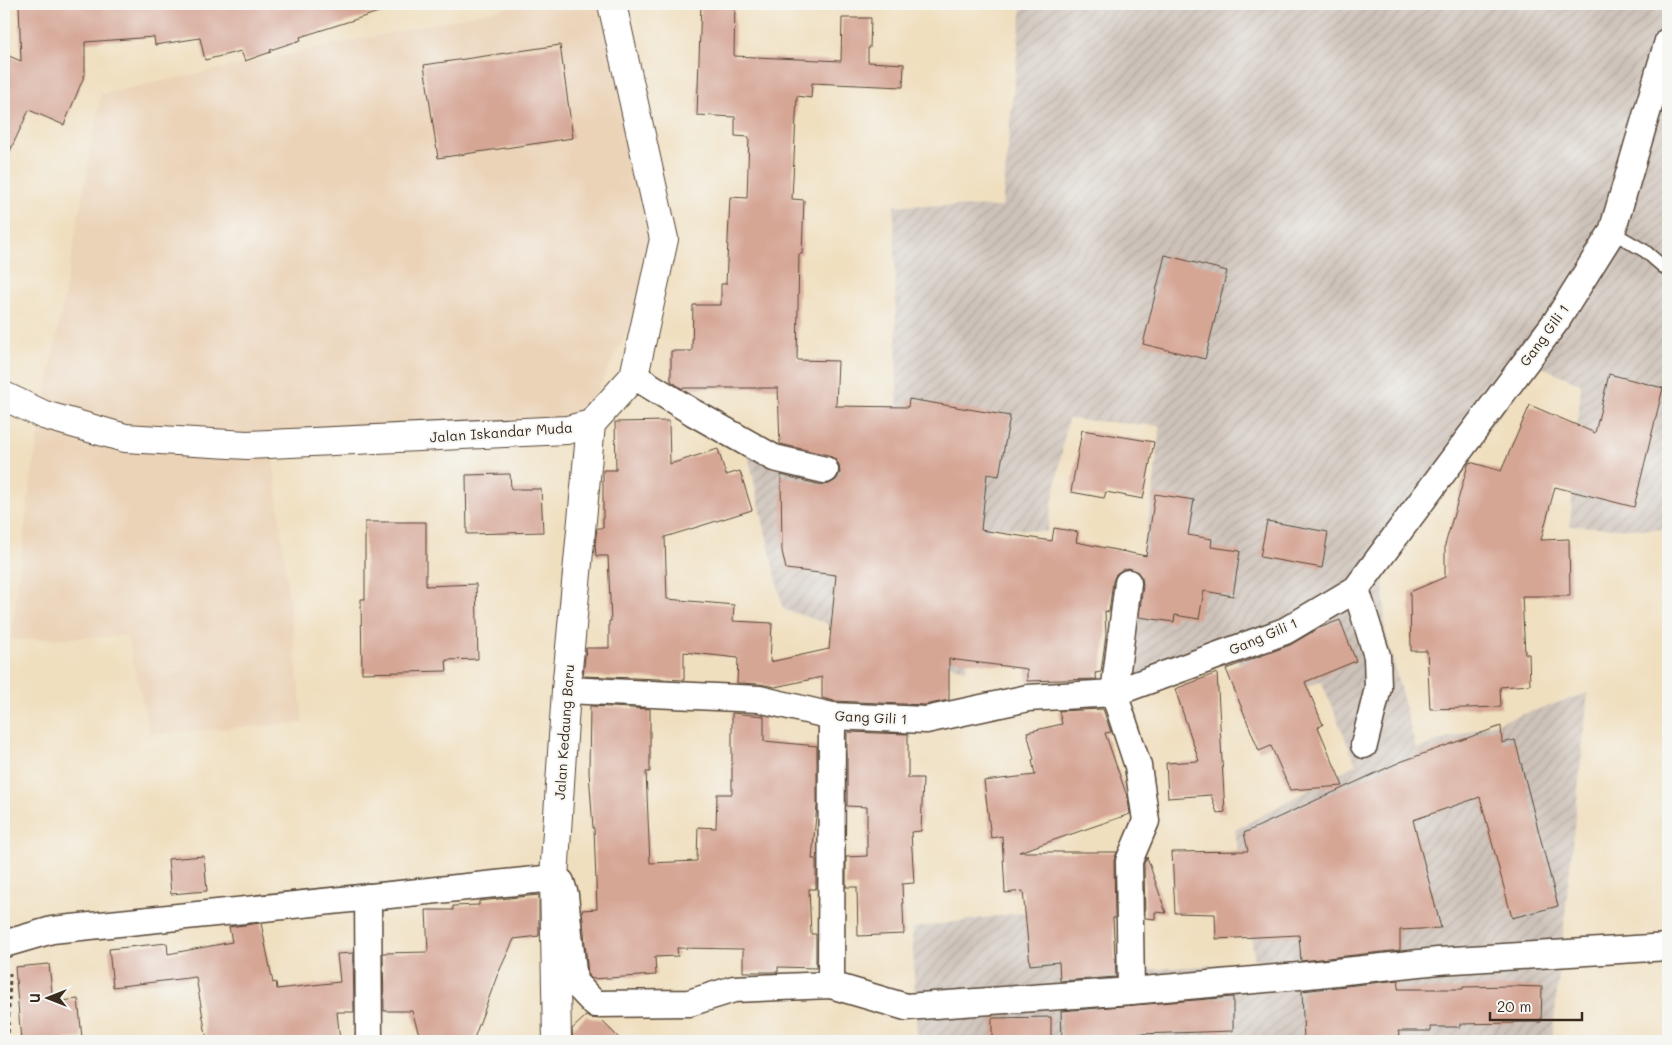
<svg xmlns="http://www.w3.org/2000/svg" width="1672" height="1045" viewBox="0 0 1672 1045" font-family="Mali,sans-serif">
  <defs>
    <pattern id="industrial-furrows" width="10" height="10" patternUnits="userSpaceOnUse" patternTransform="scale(1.25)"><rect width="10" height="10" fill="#cdc2b9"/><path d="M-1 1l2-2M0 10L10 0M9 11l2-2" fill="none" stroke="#b1a79f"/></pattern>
  </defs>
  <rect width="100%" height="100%" fill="#f6f6f2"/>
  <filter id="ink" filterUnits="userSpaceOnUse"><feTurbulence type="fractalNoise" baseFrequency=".02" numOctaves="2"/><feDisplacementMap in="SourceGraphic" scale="10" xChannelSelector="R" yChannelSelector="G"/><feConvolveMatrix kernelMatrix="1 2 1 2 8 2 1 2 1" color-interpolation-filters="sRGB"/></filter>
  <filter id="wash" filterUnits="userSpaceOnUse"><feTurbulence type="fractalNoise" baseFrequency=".0096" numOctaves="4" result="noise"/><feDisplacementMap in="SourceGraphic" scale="20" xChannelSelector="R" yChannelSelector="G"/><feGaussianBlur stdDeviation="1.12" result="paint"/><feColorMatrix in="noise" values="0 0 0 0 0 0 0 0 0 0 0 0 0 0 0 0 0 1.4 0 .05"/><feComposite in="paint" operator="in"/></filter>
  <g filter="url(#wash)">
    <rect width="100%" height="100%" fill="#f0dfbf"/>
    <polygon fill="#ebd3b8" points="526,4 600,4 657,276 582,419 270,431 303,723 150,734 127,636 11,640 31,477 101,94"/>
    <polygon fill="url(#industrial-furrows)" points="1022,4 1668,4 1668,529 1666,530 1570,526 1581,384 1540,366 1457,466 1383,572 1385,630 1416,749 1588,693 1552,1041 917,1041 912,928 1084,904 1091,974 1255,962 1235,830 1356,764 1321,681 1260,707 1236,657 1121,683 1153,491 1160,426 1068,419 1047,532 990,526 966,670 783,609 748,455 898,452 894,205 1002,207"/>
    <g id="blocks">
      <g fill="#d6a695">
        <polygon points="19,4 387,4 388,9 300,37 301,40 270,50 271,52 245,61 241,51 205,60 200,38 155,45 154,37 85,42 85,74 64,125 29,110 4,164 4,54 21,61"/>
        <polygon points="701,4 735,4 734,56 841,61 842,18 871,18 870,48 868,48 868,62 904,64 903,87 812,83 811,98 797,96 792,199 804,200 802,254 799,254 797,360 838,361 836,406 908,407 909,399 1010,416 999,476 987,474 981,530 1052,541 1054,528 1078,532 1076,542 1146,556 1155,494 1194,500 1188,535 1212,539 1211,547 1240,551 1233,596 1204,591 1199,619 1175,615 1174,622 1139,617 1143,585 1142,578 1137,571 1129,568 1123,569 1116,574 1113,581 1109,612 1105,611 1106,635 1101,672 1095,673 1097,679 1027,681 1027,669 949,659 949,700 925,705 834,701 822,698 822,677 775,687 760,684 737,683 738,658 684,652 684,680 583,676 586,648 609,648 609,621 611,621 608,556 596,556 595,544 597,528 603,528 603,470 616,470 615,422 669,421 670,464 718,449 726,475 740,471 752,510 665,537 667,599 734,605 733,621 772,623 770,662 829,649 836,575 786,569 782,551 781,475 822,485 829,484 836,480 840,473 839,465 835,459 828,455 780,444 778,388 681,388 671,381 671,351 692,351 693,305 721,305 721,284 726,284 730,197 747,198 749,137 735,136 735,117 697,115"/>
        <polygon points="560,45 573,138 438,158 424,65"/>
        <polygon points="1165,255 1227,271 1205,359 1143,344"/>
        <polygon points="1609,374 1663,388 1634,507 1555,487 1541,540 1569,539 1570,596 1522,596 1525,654 1529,654 1530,685 1500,687 1501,707 1430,709 1427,651 1411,651 1410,592 1445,577 1445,545 1468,465 1470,462 1501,471 1530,405 1595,433"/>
        <polygon points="1082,430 1154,442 1143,499 1106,492 1104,498 1071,492"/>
        <polygon points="510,474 511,489 541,489 543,532 467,534 466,475"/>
        <polygon points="1267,521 1328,532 1322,568 1260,557"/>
        <polygon points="365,522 426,522 426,586 476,584 478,659 446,660 447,671 362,673 361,599 365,599"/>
        <polygon points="1340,620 1356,661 1305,682 1323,725 1318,727 1343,786 1290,790 1271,746 1259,751 1226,669 1290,645 1319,628"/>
        <polygon points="1217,673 1225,812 1217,813 1211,795 1168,798 1166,763 1199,761 1175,689"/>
        <polygon points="590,706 650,709 650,772 646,772 650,863 697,861 698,827 716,828 717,794 732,794 732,713 764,716 764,741 817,746 817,805 812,859 816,859 816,889 809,889 811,934 816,934 816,968 778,967 778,972 743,972 743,949 677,948 678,956 655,957 656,975 592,979 588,975 582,910 597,909 594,828 593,828 589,772"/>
        <polygon points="1103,709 1111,732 1105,733 1128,799 1130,814 1019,852 1117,852 1114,861 1115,918 1113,918 1116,977 1060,981 1059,962 1030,965 1023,891 1005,893 1002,836 991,838 984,781 1035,775 1032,760 1034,759 1027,732 1062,724 1059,711"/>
        <polygon points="1501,726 1502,743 1515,740 1558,906 1512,918 1480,797 1413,820 1441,928 1400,930 1400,950 1301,961 1299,935 1216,939 1215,914 1175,913 1172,852 1248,851 1244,833 1400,762"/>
        <polygon points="847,732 908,734 908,778 923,778 921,831 911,832 914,883 902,884 904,934 858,936 857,887 846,887 846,857 867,856 867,807 847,806"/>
        <polygon points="204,856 207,891 171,894 168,859"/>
        <polygon points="1147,857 1166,913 1155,912 1155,919 1145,918 1144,864"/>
        <polygon points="539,895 539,936 514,939 497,976 473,1041 421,1041 412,1011 384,1011 383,953 428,952 426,910 453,910 453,906 479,905 479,901"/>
        <polygon points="261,923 273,983 276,982 277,989 340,982 337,954 353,953 354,1012 337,1012 340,1041 207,1041 196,977 113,987 109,949 167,943 168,954 232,942 229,927"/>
        <polygon points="49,964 53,1002 78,999 82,1038 48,1041 21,1041 15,967"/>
        <polygon points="1399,980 1398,989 1463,989 1463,987 1512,986 1542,987 1541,1022 1513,1022 1513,1023 1460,1024 1460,1027 1431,1027 1431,1031 1398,1031 1402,1041 1304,1041 1302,991"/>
        <polygon points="1233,997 1233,1031 1139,1034 1139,1036 1112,1036 1112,1039 1062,1039 1061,1011"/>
        <polygon points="586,1016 590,1018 600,1019 622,1041 573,1041 572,1029"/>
        <polygon points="1051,1017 1051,1041 992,1041 992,1018"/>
      </g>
    </g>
  </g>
  <g filter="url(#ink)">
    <use href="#blocks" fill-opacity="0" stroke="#564536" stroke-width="1"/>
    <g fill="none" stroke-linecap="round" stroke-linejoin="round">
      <defs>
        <polyline id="lane" points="1612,232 1645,251 1668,271"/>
        <g id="street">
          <polyline points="634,376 694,413 774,458 825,470"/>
          <polyline points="1128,583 1114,693 1138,766 1146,821 1129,861 1131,991"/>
          <polyline points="1356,589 1377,656 1378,688 1364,745"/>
          <polyline points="566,690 759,699 832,716 926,720 1028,698 1114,693 1285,631 1356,589 1557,320 1612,232 1668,41"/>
          <polyline points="368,897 369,1041"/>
          <polyline points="4,944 52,930 554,878 561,882 565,895 574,982 595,1004 689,1003 734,989 831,985 906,1007 1131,991 1299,976 1438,961 1668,947"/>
          <polyline points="831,985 832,716"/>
        </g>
        <g id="secondary">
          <polyline points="4,396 44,415 125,438 247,445 567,430 591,424 634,376 664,239 612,4"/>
          <polyline points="557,1041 554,878 566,690 591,424"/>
        </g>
      </defs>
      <use href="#lane" stroke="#564536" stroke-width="15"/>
      <use href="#street" stroke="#564536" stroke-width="29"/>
      <use href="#secondary" stroke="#564536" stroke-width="30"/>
      <polyline stroke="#564536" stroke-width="3" stroke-dasharray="4 4" stroke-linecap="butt" points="8,1041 10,972"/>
      <use href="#lane" stroke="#fff" stroke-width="12"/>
      <use href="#street" stroke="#fff" stroke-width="26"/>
      <use href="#secondary" stroke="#fff" stroke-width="28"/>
    </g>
  </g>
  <g text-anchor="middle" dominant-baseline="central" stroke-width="4" stroke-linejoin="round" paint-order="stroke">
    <g font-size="14" fill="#3b2a1e" stroke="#f6f6f2">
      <text transform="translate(1544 335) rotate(-54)">Gang Gili 1</text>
      <text transform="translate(501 432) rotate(-4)">Jalan Iskandar Muda</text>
      <text transform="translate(1263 636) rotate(-23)">Gang Gili 1</text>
      <text transform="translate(871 717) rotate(3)">Gang Gili 1</text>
      <text transform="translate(564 732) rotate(-86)">Jalan Kedaung Baru</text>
    </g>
  </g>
  <rect width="1672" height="1045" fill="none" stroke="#f6f6f2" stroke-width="20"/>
  <g transform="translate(48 998) rotate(270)" stroke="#f6f6f2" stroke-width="4" paint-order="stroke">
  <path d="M0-4L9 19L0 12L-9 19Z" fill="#3b2a1e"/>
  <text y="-8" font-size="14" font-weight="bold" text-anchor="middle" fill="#3b2a1e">U</text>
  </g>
  <path d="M1490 1012v8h92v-8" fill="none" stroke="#3b2a1e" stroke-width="2.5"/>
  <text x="1497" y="1012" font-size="15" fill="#3b2a1e" stroke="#f6f6f2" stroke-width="4" paint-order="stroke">20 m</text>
</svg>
